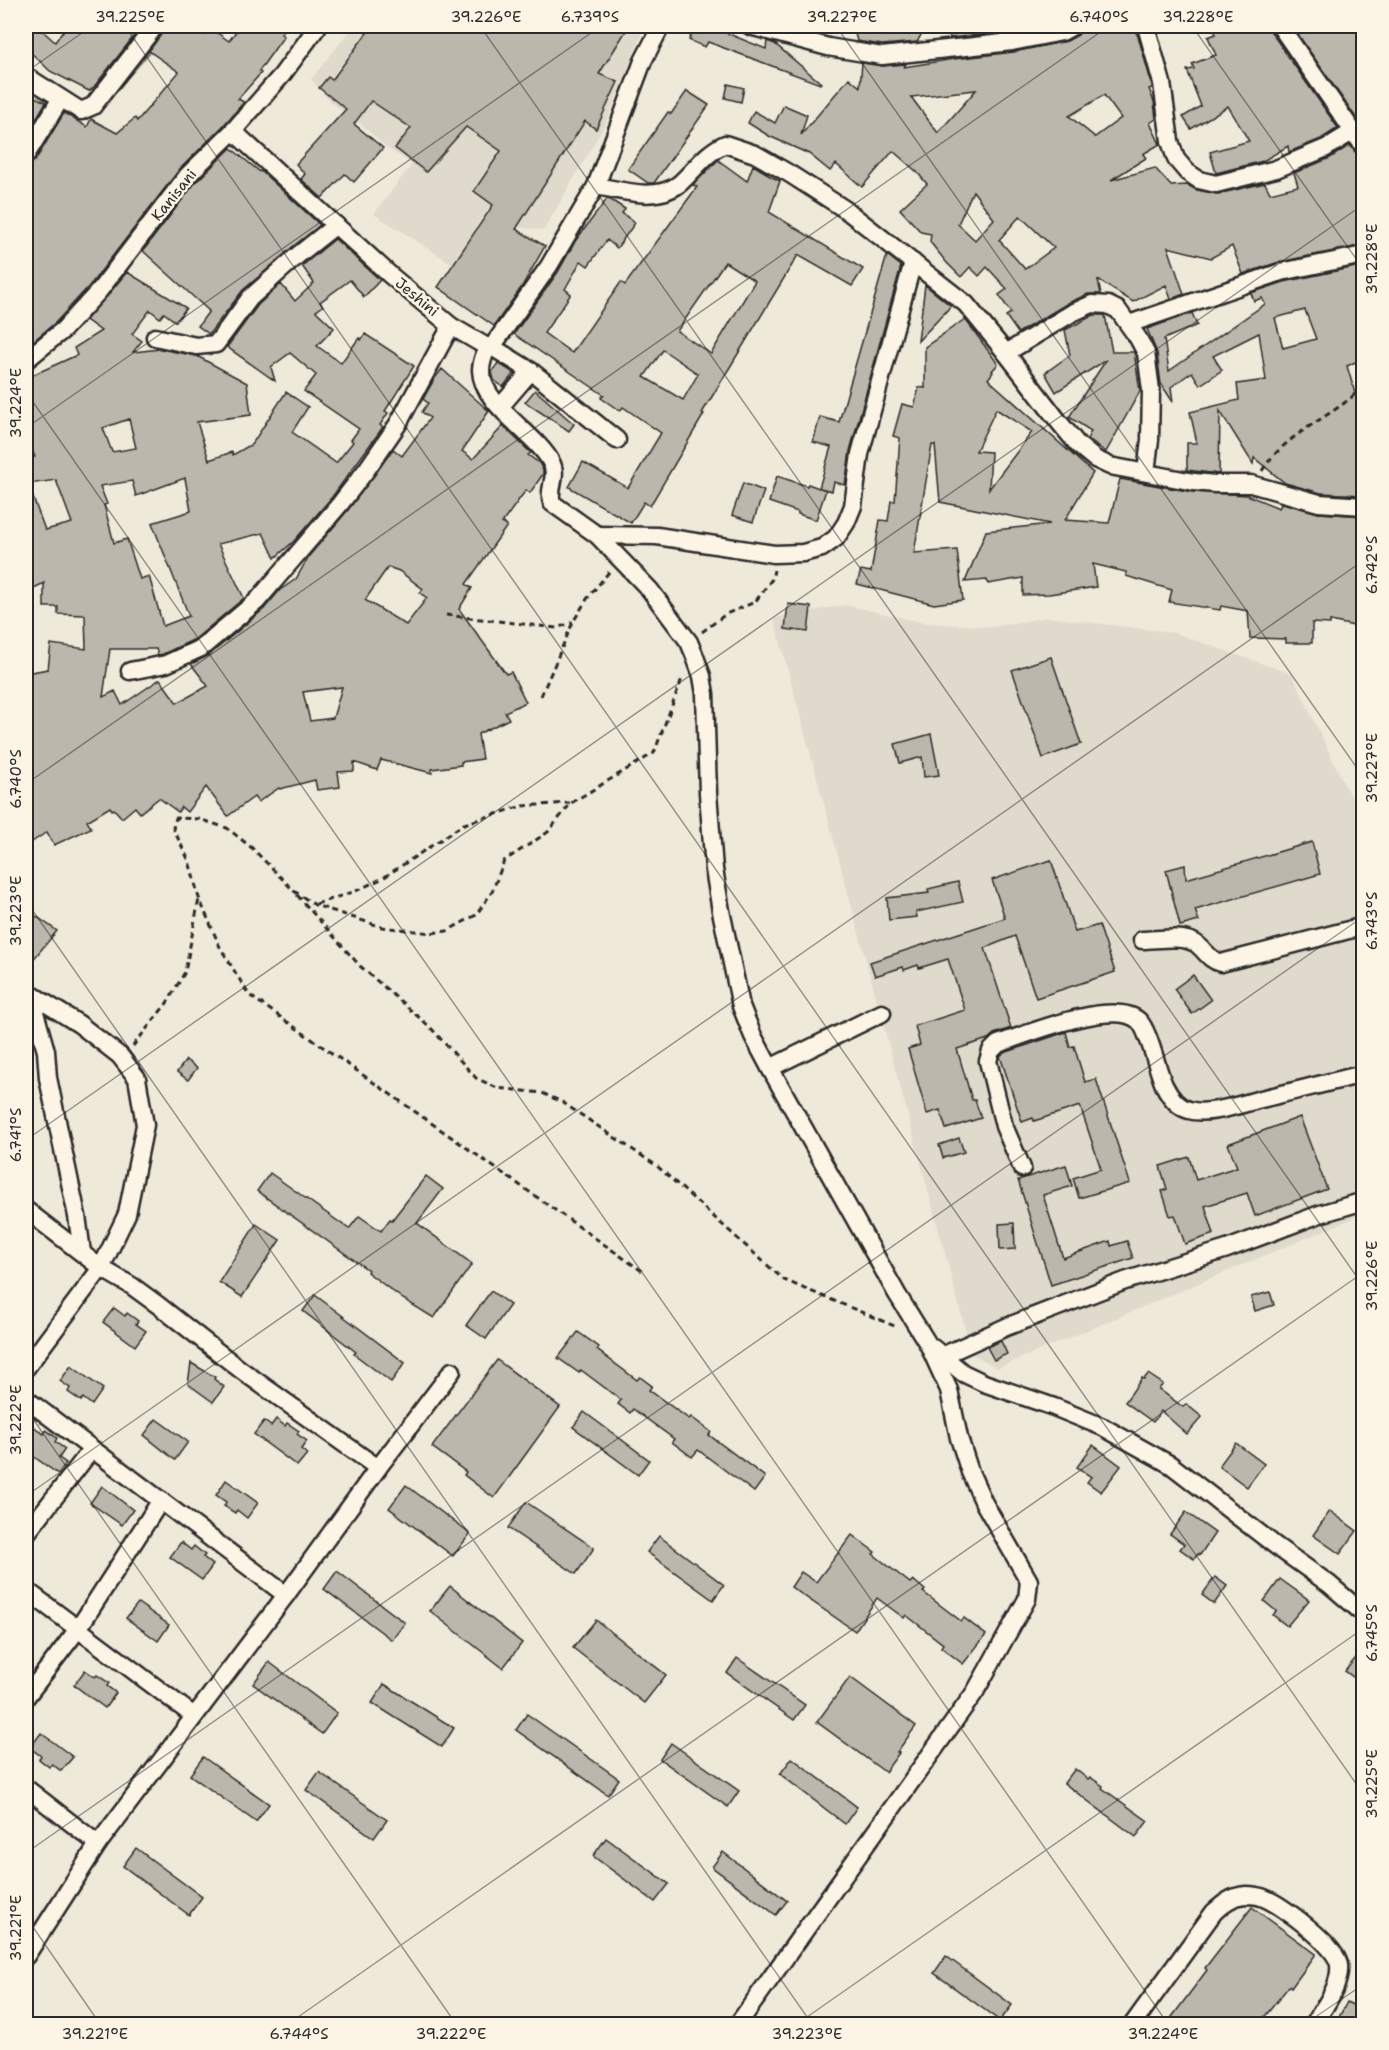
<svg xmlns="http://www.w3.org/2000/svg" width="1389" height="2050" viewBox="0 0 1389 2050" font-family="'Shantell Sans',sans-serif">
  <rect width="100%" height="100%" fill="#efe9da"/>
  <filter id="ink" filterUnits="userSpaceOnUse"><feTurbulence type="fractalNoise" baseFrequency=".0167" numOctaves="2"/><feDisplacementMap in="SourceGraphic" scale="12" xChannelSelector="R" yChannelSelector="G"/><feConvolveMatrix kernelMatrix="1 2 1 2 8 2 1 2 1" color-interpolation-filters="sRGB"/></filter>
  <g filter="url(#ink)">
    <g fill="#e0dacc">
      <polygon points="354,26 645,26 606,123 544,230 522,228 488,209 453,264 374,214 412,164 387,148 361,124 333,104 311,79"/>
      <polygon points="845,605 926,623 993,627 1047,617 1175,633 1292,674 1347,790 1363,814 1363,1214 998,1368 972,1354 774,618"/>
    </g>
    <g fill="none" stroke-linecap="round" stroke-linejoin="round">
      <polyline stroke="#75736d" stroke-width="5" points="120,84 153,46"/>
    </g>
    <g fill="#bcb7ac" stroke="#2b2b2b" stroke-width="1.5" fill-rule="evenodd">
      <polygon points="26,26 37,26 55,42 67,26 142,26 93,88 89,91 50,71 26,48"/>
      <polygon points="165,26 192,26 205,35 210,28 229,41 240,26 287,26 281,34 284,36 259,71 261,73 238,99 244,102 222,127 179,170 91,284 56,322 26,347 26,165 35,161 64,113 87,127 91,119 117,133 135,118 137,121 179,72 149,51 163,32"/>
      <polygon points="372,26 464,26 472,31 476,26 629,26 599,74 618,82 596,129 585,121 516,229 545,246 521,288 494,326 438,287 493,205 474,191 501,151 466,127 426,172 395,148 411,128 371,101 354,124 383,148 354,182 345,174 322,198 301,179 305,174 296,164 346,109 319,88 328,77 332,80"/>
      <polygon points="695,26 709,26 766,49 767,41 775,44 821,83 820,84 708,42 705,47 689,40"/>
      <polygon points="853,26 926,26 917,42 882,45 857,41"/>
      <polygon points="947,26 1041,26 1010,32 950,38"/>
      <path d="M1083,26h49l6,10 14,49v3l-3,1 5,13 2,17 -6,4 10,21 -17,10 3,4 -35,22 44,-12 16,18 16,-1 10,5 21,4 47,-11 5,10 28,-7 -4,-13 36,-15 20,-13 6,8 8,4v88l-85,17 -36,12 -11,-28 -21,12 -43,-11 16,47 -13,5 -5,-14 -33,17 -35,-22 3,14h-13l-20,9 -50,30 -12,-17 5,-3 -12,-18 8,-6 -20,-22 -8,9 -9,-9 -9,10 -14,-14 -17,-21 1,-8 -10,-2 -21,-23 27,-25 -10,-12 -24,-21 -31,36 -26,-23 -6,7 -21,-17 -40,-18 -21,-13 6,-12 21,12 9,-18 23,10 -6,20 48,-57 11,9 2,-24 21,3 23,-2 -2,3 50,-8 60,-7 53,-11 11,-6zM976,90l-38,43 -27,-36zM1104,95l17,23 -26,19 -26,-21zM973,191l21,28 -19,21 -17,-16zM1020,216l34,32 -29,21 -26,-29z"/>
      <polygon points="1212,26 1270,26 1271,32 1338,128 1321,139 1289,152 1288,146 1263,161 1216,173 1210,152 1249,141 1228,106 1191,129 1183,117 1201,106 1187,70 1194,69 1192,64 1216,55 1208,37 1216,34"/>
      <polygon points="1292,26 1364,26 1364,119 1359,122"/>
      <polygon points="728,84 744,88 741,102 725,98"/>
      <polygon points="687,91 709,105 654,183 648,183 628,169 668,112 671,114"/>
      <polygon points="26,93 46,102 26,136"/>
      <polygon points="231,148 260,172 261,171 320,225 243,290 209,334 198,326 209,311 143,251 195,183"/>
      <path d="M718,160l29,21 6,-16 15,9v1l12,6 -11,31 94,57 -11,17 -54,-31 -96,158 2,1 -54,92 -6,-4 -13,21 -62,-36 14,-25 45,26 33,-55 -38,-26 -3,4 -19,-13 3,-3 -90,-61 44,-62 18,-32 31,-41 4,1 14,9 -3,4 13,10 -18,25 -10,-8 -19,26 -7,-5 -16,28 6,5 -27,39 28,20 49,-71 4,3 72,-98 -4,-2zM725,262l30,19 -44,73 -34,-23zM663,350l35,24 -15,26 -39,-23z"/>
      <path d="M335,239l45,41 -16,17 -14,-17 -30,22 3,4 -7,5 18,17 -17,18 24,17 18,-25 2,2 4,-6 49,32 -29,45 3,2 -8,12 3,2 -51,70 -38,44 -19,17 -12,-25 -45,11 26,54 -49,41 -32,15 -5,1 -2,-6h-46l-7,48 12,-6 7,14 38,-26 17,24 31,-17 -17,-22 17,-8 56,-47 16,-19 16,-11 13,-23 39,-46 45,-61 9,7 28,-38 -8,-6 6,-9 -5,-4 12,-21 7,-9 47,42 -27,40 11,8 30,-33 28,27 -3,2 11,8 4,7v4l-13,19 -4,-3 -24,33 5,3 -41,58 6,4 -13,21 47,65 5,-2 15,30 -21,10 4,7 -31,15 4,25 -21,3v3l-29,4v4l-51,-13 -4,10 -23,-8v9l-16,1 2,15 -23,3 -2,-10 -35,9 -1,-1 -21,14 -4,-5 -26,19 -22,-29 -19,25 -6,-5 -3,5 -19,-14 -19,15 -5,-6 -13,11 -8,-9 -2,1 -2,-3 -23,14 4,7 -37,17 -7,-13 -15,10 -6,-11v-158l22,-4 3,-25 35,5 -1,-34 -27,-1v-7h-14v-24l-18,9v-133l9,-2 -9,-21v-58l51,-23 -3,-7 27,-17 -15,-11 41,-48 59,36 -10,14 -12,-9 -4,5 -10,-8 -18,24 10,7 -9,11 27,-3 37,7 50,27 4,32 -54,7 12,38 23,-8 1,3 19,-11 34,-52 22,15 -16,25 44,31 17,-21 -2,-2 8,-11 -55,-38 12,-16 -26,-22 -19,14 4,14 -48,-34 31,-42 23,-21 14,17 19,-18 -12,-17zM129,419l7,29 -24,4 -9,-24zM185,478l6,33 -39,12 37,93 -26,10 -14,-50 -9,3 -13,-40 -13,4 -10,-38 3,-1 -7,-18 32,-5 4,15zM56,480l16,43 -27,7 -17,-46zM388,567l11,4 24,18 -3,4 7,5 -21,27 -41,-25zM342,687l-9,31 -23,3 -7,-29z"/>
      <polygon points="887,255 901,266 850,451 845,485 834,482 832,491 820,488 826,490 816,520 798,514 798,512 769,502 777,476 807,486 808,484 819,488 831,447 813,442 820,417 839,422"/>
      <path d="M1360,266l4,9v83l-17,8 10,34 7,-2v97l-43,-2 -36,-10 -31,-25 -1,6 -33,-53 -1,63 -32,-4v-27h10l-7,-31 49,-12 -2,-16 29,-4 -7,-47 -46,23 9,14 -22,15 -8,-13 -21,15 2,15 -12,-18 -4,-31 -10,-24 45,-16 5,12 -33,14 5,32 96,-67 -3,-6 -8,3 -3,-8 33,-11zM1305,310l11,29 -33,9 -8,-30z"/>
      <polygon points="925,285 951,306 918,341"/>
      <polygon points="1094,315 1105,315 1112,352 1134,352 1140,391 1106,452 1087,439 1091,431 1069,417 1106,360 1056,392 1045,373 1070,355 1065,330"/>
      <path d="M965,319l33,45 -6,7 1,1 -5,7 105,94 -28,47 44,3 11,-44 73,13 54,3 32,13 3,-5 36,10 46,3v112l-34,-7v3l-18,-1v20h-26v-4l-36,-1 -2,-27 -27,-5 -1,4 -51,-8 3,-12 -46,-14v-4l-33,-8 3,23 -47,7 -26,1v-17l-35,6 -1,-4 -22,2 21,-51 64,-7 -110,-22 -5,-57h-3l-18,108 43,-3 6,50 -29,4 -77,-20 4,-14 10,2 9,-52 8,1 3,-20h4l5,-63 -7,-2 9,-32 12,3 5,-20 6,1v-41zM996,409l36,23 -43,57 2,-37 -15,-1z"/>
      <polygon points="498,363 514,373 503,387 494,380 492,372"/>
      <polygon points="535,390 574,424 569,431 525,402"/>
      <polygon points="743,483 764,491 753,522 732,515"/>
      <polygon points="788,604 811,607 808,632 785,629"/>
      <polygon points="1051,657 1081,744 1043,758 1012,670"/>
      <polygon points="931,734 939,775 924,777 922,757 900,763 895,744"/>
      <polygon points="1312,842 1320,874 1195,910 1199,921 1180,926 1166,870 1185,865 1186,879"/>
      <polygon points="1051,860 1075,932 1099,925 1115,972 1036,998 1015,936 985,948 1011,1028 994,1034 988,1039 957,1049 972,1100 975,1100 981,1118 946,1129 940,1110 927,1114 908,1049 920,1045 915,1026 965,1010 948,959 919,968 918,965 904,970 903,967 875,976 870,962 1005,918 992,880"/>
      <polygon points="958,882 963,902 916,912 917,917 889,920 887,898 929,893 928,889"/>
      <polygon points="36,916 57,931 26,968 26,931"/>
      <polygon points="1193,975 1211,1000 1192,1014 1174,989"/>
      <polygon points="1066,1032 1070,1047 1074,1046 1085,1082 1096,1079 1130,1183 1079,1198 1073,1178 1101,1169 1080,1106 1034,1121 1033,1118 1022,1122 1000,1056 1004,1053"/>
      <polygon points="186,1060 197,1068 188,1080 177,1072"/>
      <polygon points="1300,1117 1327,1189 1255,1216 1247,1193 1205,1206 1214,1234 1185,1244 1175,1215 1170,1216 1162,1191 1167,1189 1160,1166 1189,1157 1196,1180 1237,1167 1228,1144"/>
      <polygon points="959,1138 964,1152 943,1158 939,1145"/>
      <polygon points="1066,1165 1072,1186 1043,1195 1063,1258 1110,1241 1111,1246 1127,1241 1133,1258 1051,1285 1018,1180"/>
      <polygon points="270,1173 349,1229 359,1216 381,1231 390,1219 392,1220 426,1176 443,1189 417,1223 472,1264 434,1318 403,1299 367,1272 368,1270 257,1191"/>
      <polygon points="1014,1223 1015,1249 1000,1250 999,1224"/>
      <polygon points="256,1224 280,1240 242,1297 219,1282"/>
      <polygon points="491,1291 510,1305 486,1339 466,1325"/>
      <polygon points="1270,1292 1274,1305 1255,1311 1251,1297"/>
      <polygon points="315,1295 405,1363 391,1382 354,1354 356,1352 303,1311"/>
      <polygon points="114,1308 125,1316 127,1313 138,1321 136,1324 146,1331 135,1346 103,1322"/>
      <polygon points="578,1332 599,1347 597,1350 637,1380 640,1377 652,1386 649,1390 689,1419 691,1417 711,1432 709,1435 765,1477 754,1492 698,1450 692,1457 672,1442 674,1439 633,1409 630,1413 618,1404 621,1400 581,1370 579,1373 558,1358"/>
      <polygon points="1001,1341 1007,1354 994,1360 987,1347"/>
      <polygon points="497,1360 560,1407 494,1498 464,1475 466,1472 432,1447"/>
      <polygon points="191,1363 215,1377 214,1379 224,1387 213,1402 188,1384"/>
      <polygon points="71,1366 103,1389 92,1405 83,1398 81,1401 68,1392 70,1388 60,1381"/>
      <polygon points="1148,1374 1163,1384 1159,1389 1183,1407 1186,1404 1202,1417 1187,1434 1161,1411 1153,1422 1125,1402 1142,1378 1144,1379"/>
      <polygon points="584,1412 649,1460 638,1475 573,1427"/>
      <polygon points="156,1419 188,1442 175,1460 144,1435"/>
      <polygon points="276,1419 285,1426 287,1423 299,1431 297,1434 307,1441 301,1449 307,1454 297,1466 254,1434 264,1421 271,1426"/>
      <polygon points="33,1426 44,1434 46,1430 57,1438 55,1442 65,1449 59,1458 66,1463 58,1474 26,1451 26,1436"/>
      <polygon points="1236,1443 1264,1464 1247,1487 1219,1466"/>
      <polygon points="1093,1445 1121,1466 1101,1492 1087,1482 1091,1477 1077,1467"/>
      <polygon points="226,1480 258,1503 247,1518 237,1510 235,1513 224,1506 226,1502 216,1495"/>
      <polygon points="406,1485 470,1534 453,1556 389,1508"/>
      <polygon points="102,1486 133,1510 122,1525 90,1503"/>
      <polygon points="526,1502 594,1548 576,1574 508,1528"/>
      <polygon points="1330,1511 1357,1531 1340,1554 1313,1535"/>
      <polygon points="1186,1512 1215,1533 1200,1555 1198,1554 1194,1559 1180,1549 1184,1544 1170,1534"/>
      <polygon points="852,1535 875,1552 873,1554 910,1583 913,1580 925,1590 923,1592 961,1621 964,1618 986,1635 963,1664 941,1647 943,1644 906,1615 904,1618 877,1598 855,1631 791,1587 801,1572 816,1582"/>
      <polygon points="659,1536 724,1585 713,1600 647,1552"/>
      <polygon points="181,1542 191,1550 194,1546 205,1555 203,1557 213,1565 202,1580 170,1557"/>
      <polygon points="337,1571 405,1623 392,1640 324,1589"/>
      <polygon points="1215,1577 1227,1586 1214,1604 1202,1595"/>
      <polygon points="1280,1579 1309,1600 1287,1626 1273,1615 1276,1611 1264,1601"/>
      <polygon points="450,1586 522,1643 503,1668 430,1611"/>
      <polygon points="138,1603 169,1625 158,1641 126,1618"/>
      <polygon points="596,1620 666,1675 644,1703 573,1648"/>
      <polygon points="1364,1648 1364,1685 1345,1671"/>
      <polygon points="737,1658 805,1705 794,1720 727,1673"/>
      <polygon points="269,1662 337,1713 322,1734 253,1684"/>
      <polygon points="85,1670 95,1677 97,1675 109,1683 107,1686 116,1693 105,1708 74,1685"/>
      <polygon points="850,1677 916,1726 897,1752 899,1753 885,1772 817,1722"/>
      <polygon points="384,1684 454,1728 442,1747 372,1703"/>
      <polygon points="527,1714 619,1779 608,1795 516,1730"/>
      <polygon points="41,1733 73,1757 61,1771 52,1764 49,1767 39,1759 41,1756 30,1748"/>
      <polygon points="671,1743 739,1791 728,1807 660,1759"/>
      <polygon points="203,1757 269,1804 256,1822 190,1775"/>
      <polygon points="792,1758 857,1807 845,1824 780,1774"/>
      <polygon points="1075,1769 1088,1779 1090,1777 1103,1786 1102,1788 1148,1821 1136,1837 1064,1783"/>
      <polygon points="319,1772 387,1820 374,1838 306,1790"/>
      <polygon points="606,1838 669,1884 655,1902 593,1856"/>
      <polygon points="136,1848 202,1897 189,1915 123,1866"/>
      <polygon points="723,1852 787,1901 776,1915 712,1867"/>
      <polygon points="1252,1907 1316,1954 1291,1988 1289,1986 1258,2025 1166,2025 1207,1970 1205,1968"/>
      <polygon points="946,1956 1012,2005 1000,2021 934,1973"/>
      <polygon points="1347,2002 1364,2011 1364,2025 1335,2025"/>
    </g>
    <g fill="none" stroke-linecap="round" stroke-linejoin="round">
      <defs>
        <g id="minor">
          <polyline points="750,26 828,47 882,56 1012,42 1062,32 1073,26"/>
          <polyline points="1146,26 1162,83 1170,141 1176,159 1187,172 1199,180 1216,184 1276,169 1326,148 1352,132"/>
          <polyline points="1280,26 1364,147"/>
          <polyline points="26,76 81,111 93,106 155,26"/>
          <polyline points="233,131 390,275 451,326 487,347 492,347 531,371 617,440"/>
          <polyline points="26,155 60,100"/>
          <path d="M596,186c25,4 60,16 83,-2 16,-14 26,-31 46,-40l30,10 35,20 56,36 120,94 40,49 53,69 19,23 17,14 15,7 84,16 21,2h36l68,19 45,3"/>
          <polyline points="1129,324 1281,272 1364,255"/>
          <polyline points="155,337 196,346 216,344 250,298 298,255 336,225"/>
          <path d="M487,347c-2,7 -6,15 -6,23 1,36 55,63 70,92 8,14 -4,27 1,41l45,32 53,55 39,52 5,12 8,22 3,18 3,99 6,76 7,42 20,95 12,30 17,32 127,226 31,50 21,46 10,48 11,34 14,31 45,78 -2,18 -52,93 -237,332"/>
          <polyline points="492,347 549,266 596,186 643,61 661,26"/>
          <polyline points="1006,353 1072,313 1092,304 1108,305 1118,310 1138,338 1146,353 1151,390 1150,440 1146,472"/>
          <polyline points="26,360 63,330 99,291 187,176 233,131 282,75 318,26"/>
          <polyline points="500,407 531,371"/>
          <polyline points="597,535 657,536 774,554 803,553 822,548 836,538 846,523 853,506 860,454 913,262"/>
          <polyline points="130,671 166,664 201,648 257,601 340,504 367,469 398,424 451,326"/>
          <path d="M1142,940c15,0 39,-5 53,3 10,6 13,17 26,20l143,-37"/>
          <polyline points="26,991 79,1024 120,1056 137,1078 145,1125 127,1214 101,1268 26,1368"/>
          <polyline points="30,995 46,1051 48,1078 77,1216 82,1252"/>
          <polyline points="770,1068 882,1013"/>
          <path d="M1022,1168l-18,-42 -16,-65 3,-10 7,-7c29,-10 117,-46 141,-23 10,10 18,48 25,64 5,10 13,22 25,25 19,6 53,-6 72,-11 34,-8 68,-17 103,-25"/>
          <polyline points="26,1210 101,1268 132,1286 158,1305 241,1370 378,1468"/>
          <polyline points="933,1348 963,1373 984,1383 1054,1407 1103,1427 1171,1465 1276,1546 1329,1584 1364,1614"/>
          <polyline points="942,1356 1006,1327 1125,1281 1227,1249 1320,1214 1364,1201"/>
          <polyline points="26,1399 286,1595"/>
          <polyline points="26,1534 92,1449"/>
          <polyline points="26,1590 194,1716"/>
          <polyline points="26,1697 78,1629 161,1500"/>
          <polyline points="26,1788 98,1844"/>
          <polyline points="26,1956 98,1844 286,1595 378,1468 452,1371"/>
          <path d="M1133,2024l81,-112c10,-9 18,-16 32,-17 5,0 13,1 18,3 18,7 73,48 75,67 2,21 -15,42 -25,59"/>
        </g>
      </defs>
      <use href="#minor" stroke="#2b2b2b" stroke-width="21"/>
      <g stroke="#2b2b2b" stroke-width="3" stroke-dasharray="6 4.5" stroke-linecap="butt">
        <path d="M1262,471c18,-30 53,-47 81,-67l9,-7 12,-17"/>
        <polyline points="446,615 557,628 573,622"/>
        <polyline points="702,632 726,614 755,602 772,579 774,570"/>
        <polyline points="541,696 573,622 587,599 609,572"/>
        <polyline points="297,895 360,966 430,1027 476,1078 497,1088 542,1093 562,1102 657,1166 784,1280 897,1327"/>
        <polyline points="316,904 356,891 383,878 464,824 522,806 570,803"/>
        <polyline points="133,1046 167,1003 185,972 199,899"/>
        <polyline points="642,1271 249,995 220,947 199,898 189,861 173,828 176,818 199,819 227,828 252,848 294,891 315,905 382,927 431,933 447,931 476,915 492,892 504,861 548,832 571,803 654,753 683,676"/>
      </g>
      <use href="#minor" stroke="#fcf5e5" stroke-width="16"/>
    </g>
  </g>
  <path fill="none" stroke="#2b2b2b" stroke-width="1.5" stroke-opacity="0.45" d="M125,26l1239,1769M480,26l884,1261M836,26l528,752M1192,26l172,244M26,72l66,-46M26,392l1142,1632M26,428l575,-402M26,784l1083,-758M26,901l786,1123M26,1140l1338,-936M26,1409l430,615M26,1496l1338,-936M26,1853l1338,-937M26,1917l74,107M288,2024l1076,-752M797,2024l567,-396M1305,2024l59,-40"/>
  <g text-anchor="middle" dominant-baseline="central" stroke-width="5" stroke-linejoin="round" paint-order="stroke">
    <g font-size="15" fill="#2b2b2b" stroke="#fcf5e5">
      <text transform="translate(174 195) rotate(-51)">Kanisani</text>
      <text transform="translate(417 297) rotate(40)">Jeshini</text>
    </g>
  </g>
  <rect width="1389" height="2050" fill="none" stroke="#fcf5e5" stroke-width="66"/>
  <rect x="33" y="33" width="1323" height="1984" fill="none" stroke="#2b2b2b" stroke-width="2"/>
  <g font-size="15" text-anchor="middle" fill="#2b2b2b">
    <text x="130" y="22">39.225°E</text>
    <text x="486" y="22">39.226°E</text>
    <text x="590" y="22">6.739°S</text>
    <text x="842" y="22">39.227°E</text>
    <text x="1099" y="22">6.740°S</text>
    <text x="1198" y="22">39.228°E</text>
    <text transform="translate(1372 259) rotate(-90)" y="5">39.228°E</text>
    <text transform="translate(16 403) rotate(-90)" y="5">39.224°E</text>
    <text transform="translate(1372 565) rotate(-90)" y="5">6.742°S</text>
    <text transform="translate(1372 768) rotate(-90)" y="5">39.227°E</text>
    <text transform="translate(16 779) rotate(-90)" y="5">6.740°S</text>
    <text transform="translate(16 911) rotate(-90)" y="5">39.223°E</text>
    <text transform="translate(1372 921) rotate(-90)" y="5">6.743°S</text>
    <text transform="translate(16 1135) rotate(-90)" y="5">6.741°S</text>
    <text transform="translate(1372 1276) rotate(-90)" y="5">39.226°E</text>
    <text transform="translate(16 1420) rotate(-90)" y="5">39.222°E</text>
    <text transform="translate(1372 1633) rotate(-90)" y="5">6.745°S</text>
    <text transform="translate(1372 1784) rotate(-90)" y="5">39.225°E</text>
    <text transform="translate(16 1928) rotate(-90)" y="5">39.221°E</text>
    <text x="95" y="2039">39.221°E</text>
    <text x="299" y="2039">6.744°S</text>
    <text x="451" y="2039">39.222°E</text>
    <text x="807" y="2039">39.223°E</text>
    <text x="1163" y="2039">39.224°E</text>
  </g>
</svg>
